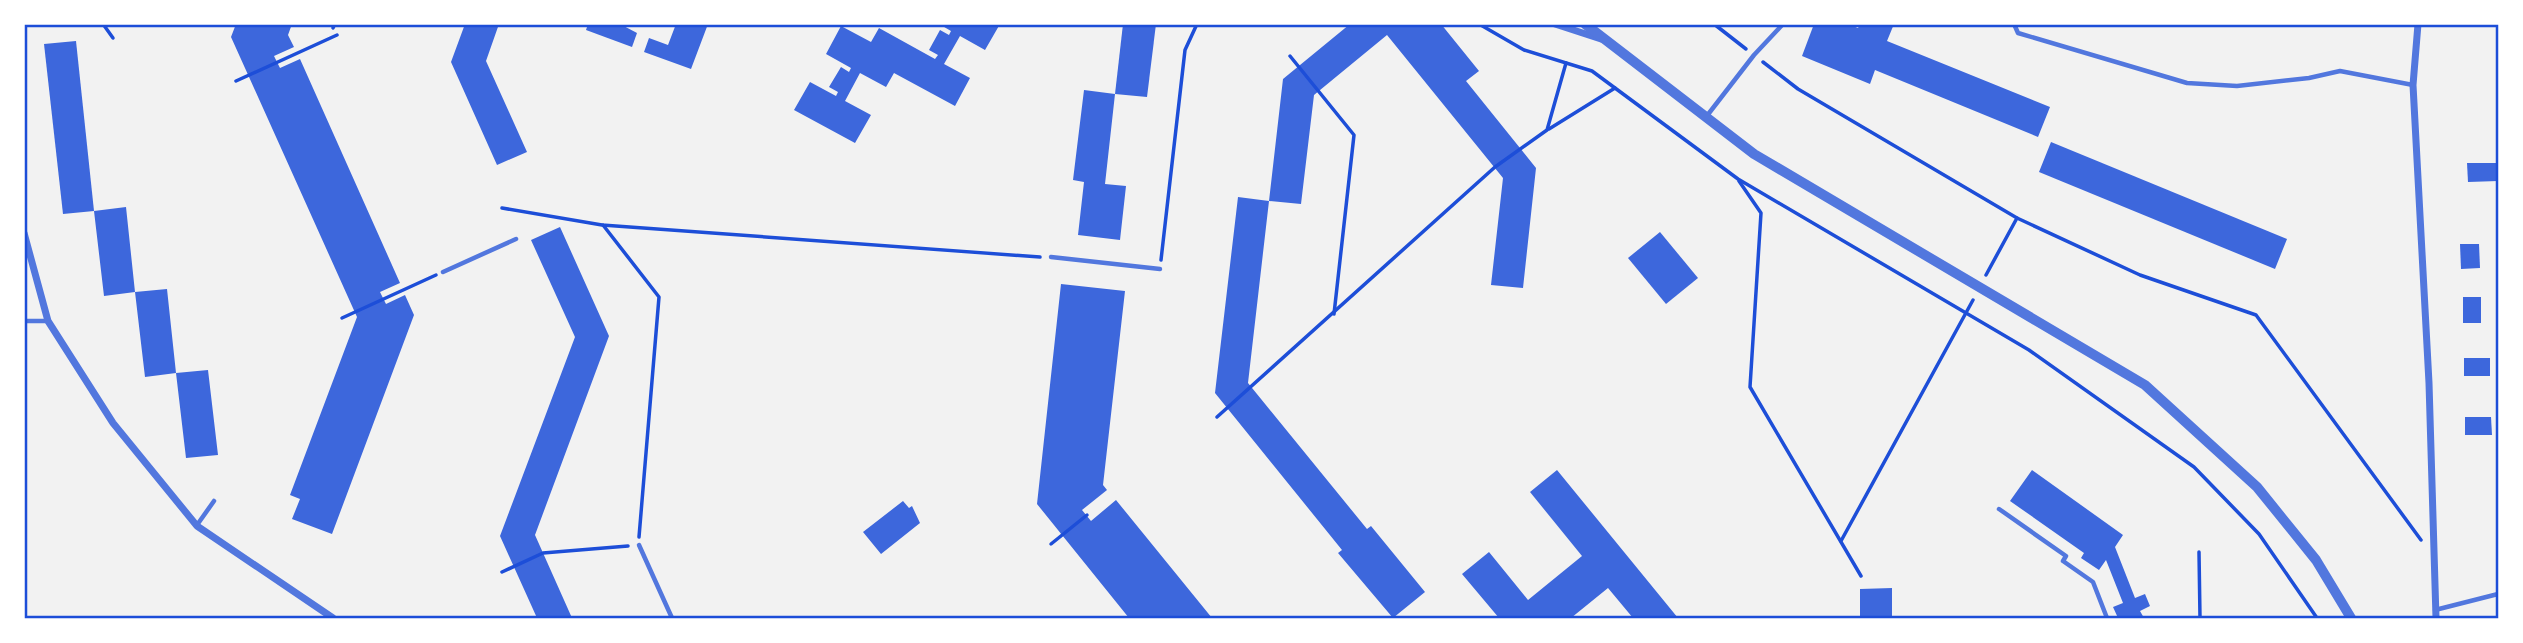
<svg xmlns="http://www.w3.org/2000/svg" width="2523" height="643" viewBox="0 0 2523 643" font-family="Inter,sans-serif">
  <rect width="100%" height="100%" fill="#f2f2f2"/>
  <g fill="#3d67dc">
    <polygon points="236,24 292,24 288,35 294,47 274,56 280,68 300,59 400,283 380,292 386,304 405,295 414,315 332,534 292,519 300,499 290,495 357,317 231,37"/>
    <polygon points="465,24 499,24 486,61 527,152 497,165 451,62"/>
    <polygon points="588,24 620,24 637,33 632,47 586,30"/>
    <polygon points="676,24 708,24 691,69 644,52 649,38 668,45"/>
    <polygon points="939,24 1000,24 985,50 960,36 944,64 970,78 955,106 894,73 886,87 860,73 845,101 871,115 855,143 794,110 810,82 836,96 838,92 829,87 841,67 849,72 851,68 826,54 841,26 871,42 879,28 935,59 938,55 929,50 940,30 949,35 951,31"/>
    <polygon points="1123,24 1156,24 1147,97 1115,94"/>
    <polygon points="1350,24 1441,24 1479,71 1466,81 1536,168 1523,288 1491,285 1503,178 1387,35 1314,95 1301,204 1269,201 1283,79"/>
    <polygon points="1814,24 1848,24 1858,28 1860,24 1894,24 1887,41 2050,107 2038,137 1875,70 1870,84 1802,56"/>
    <polygon points="76,41 94,211 63,214 44,44"/>
    <polygon points="1084,90 1115,94 1105,184 1126,186 1120,240 1078,235 1084,182 1073,180"/>
    <polygon points="2051,142 2287,239 2275,269 2039,172"/>
    <polygon points="2467,163 2498,163 2498,181 2468,182"/>
    <polygon points="1238,197 1269,201 1248,383 1367,529 1371,526 1425,592 1393,618 1338,553 1342,550 1215,393"/>
    <polygon points="126,207 135,292 167,289 176,373 208,370 218,455 186,458 176,373 145,377 135,292 104,296 94,211"/>
    <polygon points="560,227 609,336 535,535 572,618 537,618 500,536 575,337 531,240"/>
    <polygon points="1660,232 1698,278 1666,304 1628,258"/>
    <polygon points="2460,244 2479,244 2480,268 2461,269"/>
    <polygon points="1061,284 1125,291 1103,485 1107,490 1082,510 1091,521 1116,500 1212,618 1129,618 1037,504"/>
    <rect x="2463" y="297" width="18" height="26"/>
    <rect x="2464" y="358" width="26" height="18"/>
    <polygon points="2465,417 2491,417 2492,435 2465,435"/>
    <polygon points="1557,470 1678,618 1633,618 1608,588 1571,618 1499,618 1462,574 1489,552 1528,600 1582,556 1530,492"/>
    <polygon points="2032,470 2123,535 2115,547 2135,598 2145,594 2150,606 2140,611 2144,618 2129,618 2128,616 2118,618 2113,607 2123,603 2106,560 2099,570 2081,558 2084,553 2010,501"/>
    <polygon points="903,501 909,508 912,506 920,523 881,554 863,532"/>
    <polygon points="1892,588 1892,618 1860,618 1860,589"/>
  </g>
  <g fill="none" stroke-linecap="round" stroke-linejoin="round">
    <g stroke="#1d4ed8" stroke-width="3.5">
      <polyline points="103,24 113,38"/>
      <polyline points="1479,24 1524,50 1592,71 1738,179 2029,350 2194,467 2259,534 2317,618"/>
      <polyline points="1714,24 1746,49"/>
      <polyline points="333,28 335,24"/>
      <polyline points="1290,56 1354,135 1334,314"/>
      <polyline points="1763,62 1798,89 2017,218 2140,275 2256,315 2421,540"/>
      <polyline points="236,81 337,35"/>
      <polyline points="1549,129 1615,88"/>
      <polyline points="1739,181 1761,213 1750,387 1861,576"/>
      <polyline points="502,208 602,225 1040,257"/>
      <polyline points="603,225 659,297 639,537"/>
      <polyline points="1161,260 1185,50 1197,24"/>
      <polyline points="1986,275 2017,218"/>
      <polyline points="342,318 436,275"/>
      <polyline points="1217,417 1495,167 1547,130 1566,63"/>
      <polyline points="1841,541 1973,300"/>
      <polyline points="1051,544 1087,515"/>
      <polyline points="2199,552 2200,618"/>
      <polyline points="502,572 543,553 628,546"/>
    </g>
    <g stroke="#5277de" stroke-width="4.5">
      <polyline points="2014,24 2018,33 2187,83 2237,86 2309,78 2340,71 2413,85"/>
      <polyline points="1706,117 1754,55 1783,24"/>
      <polyline points="1051,257 1160,269"/>
      <polyline points="443,272 516,239"/>
      <polyline points="24,321 48,321"/>
      <polyline points="1999,509 2066,556 2063,561 2093,582 2107,618"/>
      <polyline points="197,525 214,501"/>
      <polyline points="639,545 672,618"/>
      <polyline points="2435,610 2498,594"/>
    </g>
    <g stroke="#5277de" stroke-width="7">
      <polyline points="1555,24 1601,39"/>
      <polyline points="2418,24 2413,85 2429,383 2436,618"/>
      <polyline points="24,233 48,321 113,423 197,526 333,618"/>
    </g>
    <polyline stroke="#5277de" stroke-width="10" points="1585,24 1754,154 2145,385 2257,487 2316,560 2351,618"/>
  </g>
  <rect width="2523" height="643" fill="none" stroke="#ffffff" stroke-width="52"/>
  <rect x="26" y="26" width="2471" height="591" fill="none" stroke="#1d4ed8" stroke-width="2.5"/>
</svg>
